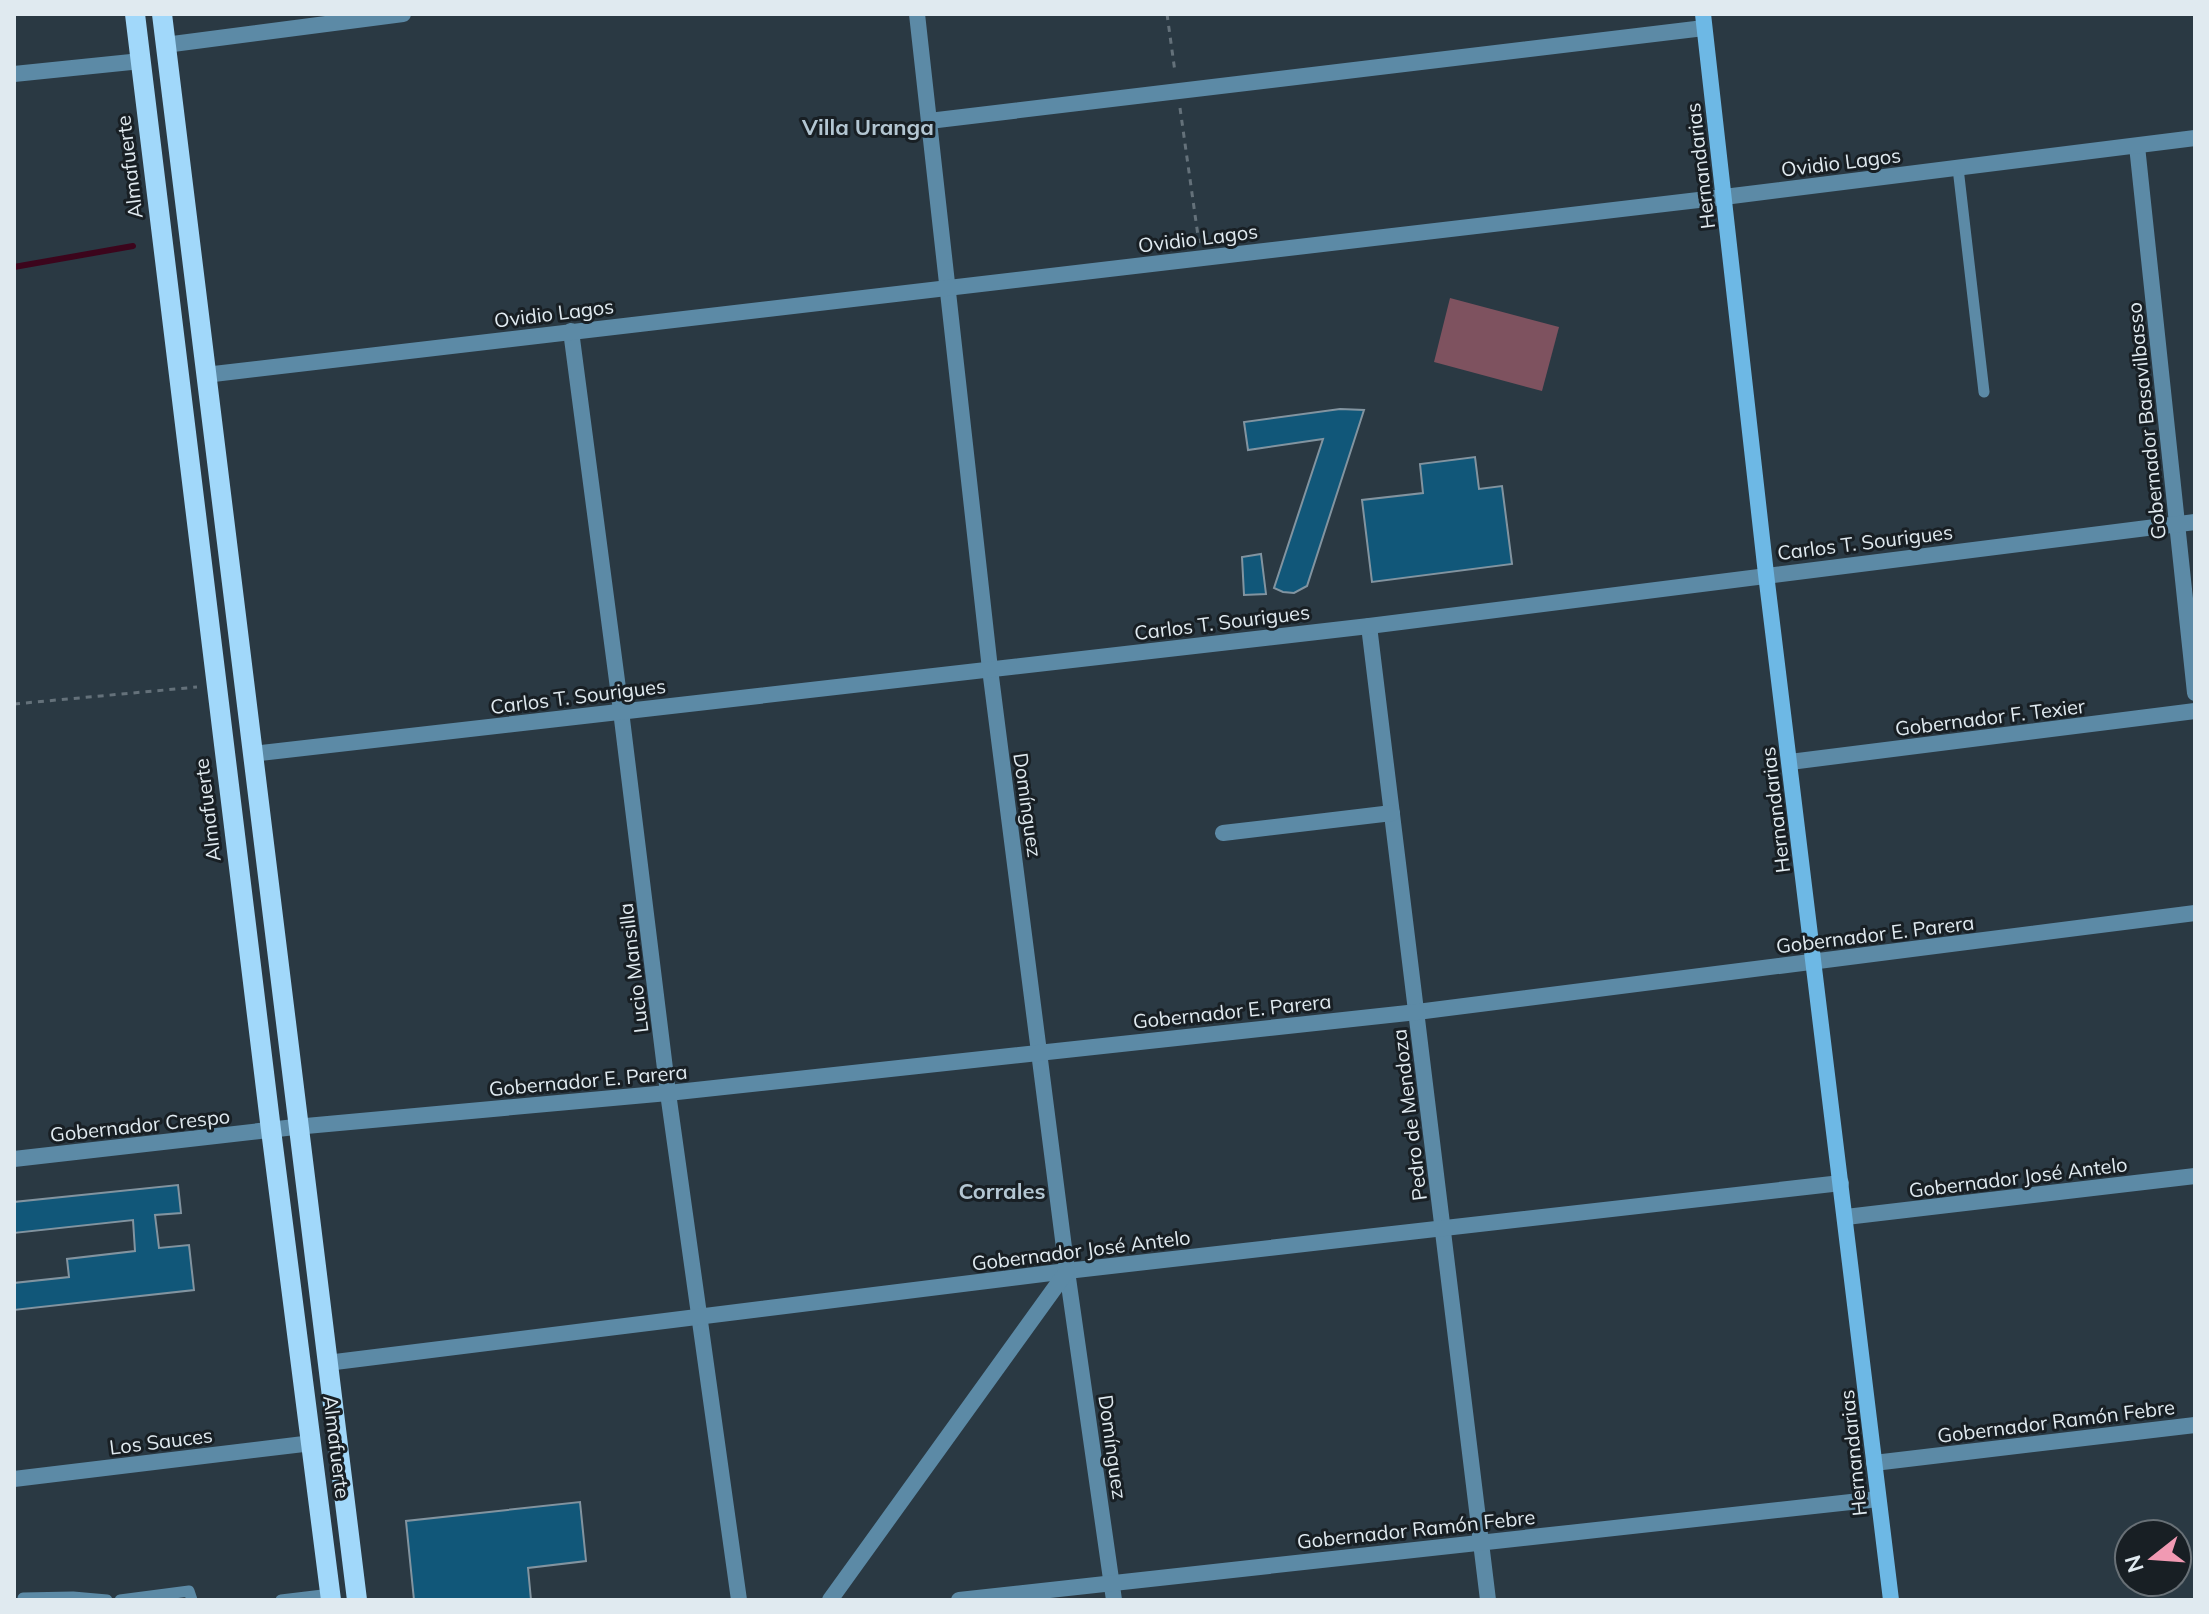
<svg xmlns="http://www.w3.org/2000/svg" width="2209" height="1614" viewBox="0 0 2209 1614" font-family="Mulish,sans-serif">
  <rect width="100%" height="100%" fill="#2a3943"/>
  <polygon fill="#7e525f" points="1450,298 1559,327 1542,391 1434,362"/>
  <g fill="none" stroke-linecap="round" stroke-linejoin="round">
    <polyline stroke="#3c051c" stroke-width="6" points="14,267 133,246"/>
  </g>
  <g fill="#115779" stroke="#8294a0" stroke-width="2">
    <polygon points="1340,409 1364,410 1307,586 1294,593 1283,592 1274,588 1323,439 1248,450 1244,422"/>
    <polygon points="1475,457 1479,489 1502,486 1512,564 1372,582 1362,500 1423,493 1420,464"/>
    <polygon points="1261,554 1266,594 1244,595 1242,557"/>
    <polygon points="178,1185 181,1213 155,1215 159,1248 189,1245 194,1290 14,1310 14,1283 69,1277 67,1259 135,1251 133,1220 14,1233 14,1202"/>
    <polygon points="580,1502 586,1561 528,1568 531,1600 414,1600 406,1521"/>
  </g>
  <g fill="none" stroke-linecap="round" stroke-linejoin="round">
    <g stroke="#64717a" stroke-width="3" stroke-dasharray="6 6" stroke-linecap="butt">
      <polyline points="1167,14 1175,72"/>
      <polyline points="1180,108 1199,243"/>
      <polyline points="14,704 197,687"/>
    </g>
    <g stroke="#5c8aa6" stroke-width="11">
      <polyline points="1958,168 1984,392"/>
      <polyline points="23,1598 73,1597 107,1600"/>
      <polyline points="120,1600 189,1591 192,1600"/>
      <polyline points="281,1600 331,1594"/>
    </g>
    <g stroke="#5c8aa6" stroke-width="16">
      <polyline points="917,14 990,669 1067,1271 1114,1600"/>
      <polyline points="165,45 403,14"/>
      <polyline points="14,74 141,61"/>
      <polyline points="929,121 1704,28"/>
      <polyline points="2137,146 2195,693"/>
      <polyline points="571,331 621,711 668,1093 739,1600"/>
      <polyline points="205,375 1724,197 2195,138"/>
      <polyline points="1369,626 1488,1600"/>
      <polyline points="252,754 1369,626 2195,522"/>
      <polyline points="1790,762 2195,711"/>
      <polyline points="1223,833 1392,813"/>
      <polyline points="14,1159 295,1127 668,1093 1417,1012 2195,913"/>
      <polyline points="1846,1217 2195,1176"/>
      <polyline points="327,1363 1067,1271 1841,1183"/>
      <polyline points="1874,1463 2195,1425"/>
      <polyline points="14,1479 312,1443"/>
      <polyline points="830,1600 1067,1271"/>
      <polyline points="959,1600 1878,1499"/>
    </g>
    <polyline stroke="#6db8e5" stroke-width="16" points="1703,14 1766,574 1891,1600"/>
    <g stroke="#a1d8fa" stroke-width="20">
      <polyline points="135,14 271,1130 331,1600"/>
      <path d="M162,14c64,529 127,1058 195,1586"/>
    </g>
  </g>
  <g text-anchor="middle" dominant-baseline="central" stroke-width="6" stroke-linejoin="round" paint-order="stroke">
    <g font-size="20" fill="#e0eaf0" stroke="#181f24">
      <text transform="translate(1841 162) rotate(-7)">Ovidio Lagos</text>
      <text transform="translate(1700 166) rotate(-97)">Hernandarias</text>
      <text transform="translate(129 167) rotate(-97)">Almafuerte</text>
      <text transform="translate(1198 238) rotate(-7)">Ovidio Lagos</text>
      <text transform="translate(554 313) rotate(-7)">Ovidio Lagos</text>
      <text transform="translate(2146 421) rotate(-96)">Gobernador Basavilbasso</text>
      <text transform="translate(1865 542) rotate(-7)">Carlos T. Sourigues</text>
      <text transform="translate(1222 622) rotate(-7)">Carlos T. Sourigues</text>
      <text transform="translate(578 696) rotate(-7)">Carlos T. Sourigues</text>
      <text transform="translate(1990 717) rotate(-7)">Gobernador F. Texier</text>
      <text transform="translate(1028 805) rotate(82)">Domínguez</text>
      <text transform="translate(207 810) rotate(-97)">Almafuerte</text>
      <text transform="translate(1775 810) rotate(-97)">Hernandarias</text>
      <text transform="translate(1875 934) rotate(-7)">Gobernador E. Parera</text>
      <text transform="translate(633 968) rotate(-97)">Lucio Mansilla</text>
      <text transform="translate(1232 1011) rotate(-6)">Gobernador E. Parera</text>
      <text transform="translate(588 1080) rotate(-5)">Gobernador E. Parera</text>
      <text transform="translate(1409 1115) rotate(-97)">Pedro de Mendoza</text>
      <text transform="translate(140 1125) rotate(-6)">Gobernador Crespo</text>
      <text transform="translate(2018 1177) rotate(-7)">Gobernador José Antelo</text>
      <text transform="translate(1081 1250) rotate(-7)">Gobernador José Antelo</text>
      <text transform="translate(2056 1421) rotate(-7)">Gobernador Ramón Febre</text>
      <text transform="translate(161 1441) rotate(-7)">Los Sauces</text>
      <text transform="translate(337 1447) rotate(83)">Almafuerte</text>
      <text transform="translate(1113 1447) rotate(82)">Domínguez</text>
      <text transform="translate(1853 1453) rotate(-96)">Hernandarias</text>
      <text transform="translate(1416 1529) rotate(-6)">Gobernador Ramón Febre</text>
    </g>
    <g font-size="22" font-weight="bold" fill="#b3c6d2" stroke="#181f24">
      <text x="868" y="127">Villa Uranga</text>
      <text x="1002" y="1191">Corrales</text>
    </g>
  </g>
  <rect width="2209" height="1614" fill="none" stroke="#e0eaf0" stroke-width="32"/>
  <g transform="translate(2153 1558) rotate(253)"><circle r="38" fill="#181f24" stroke="#687076" stroke-width="2"/>
  <path d="M0-6L14 30L0 20L-14 30Z" fill="#f19ab3"/>
  <text y="-12" font-size="22" font-weight="bold" text-anchor="middle" fill="#e0eaf0">N</text>
  </g>
</svg>
